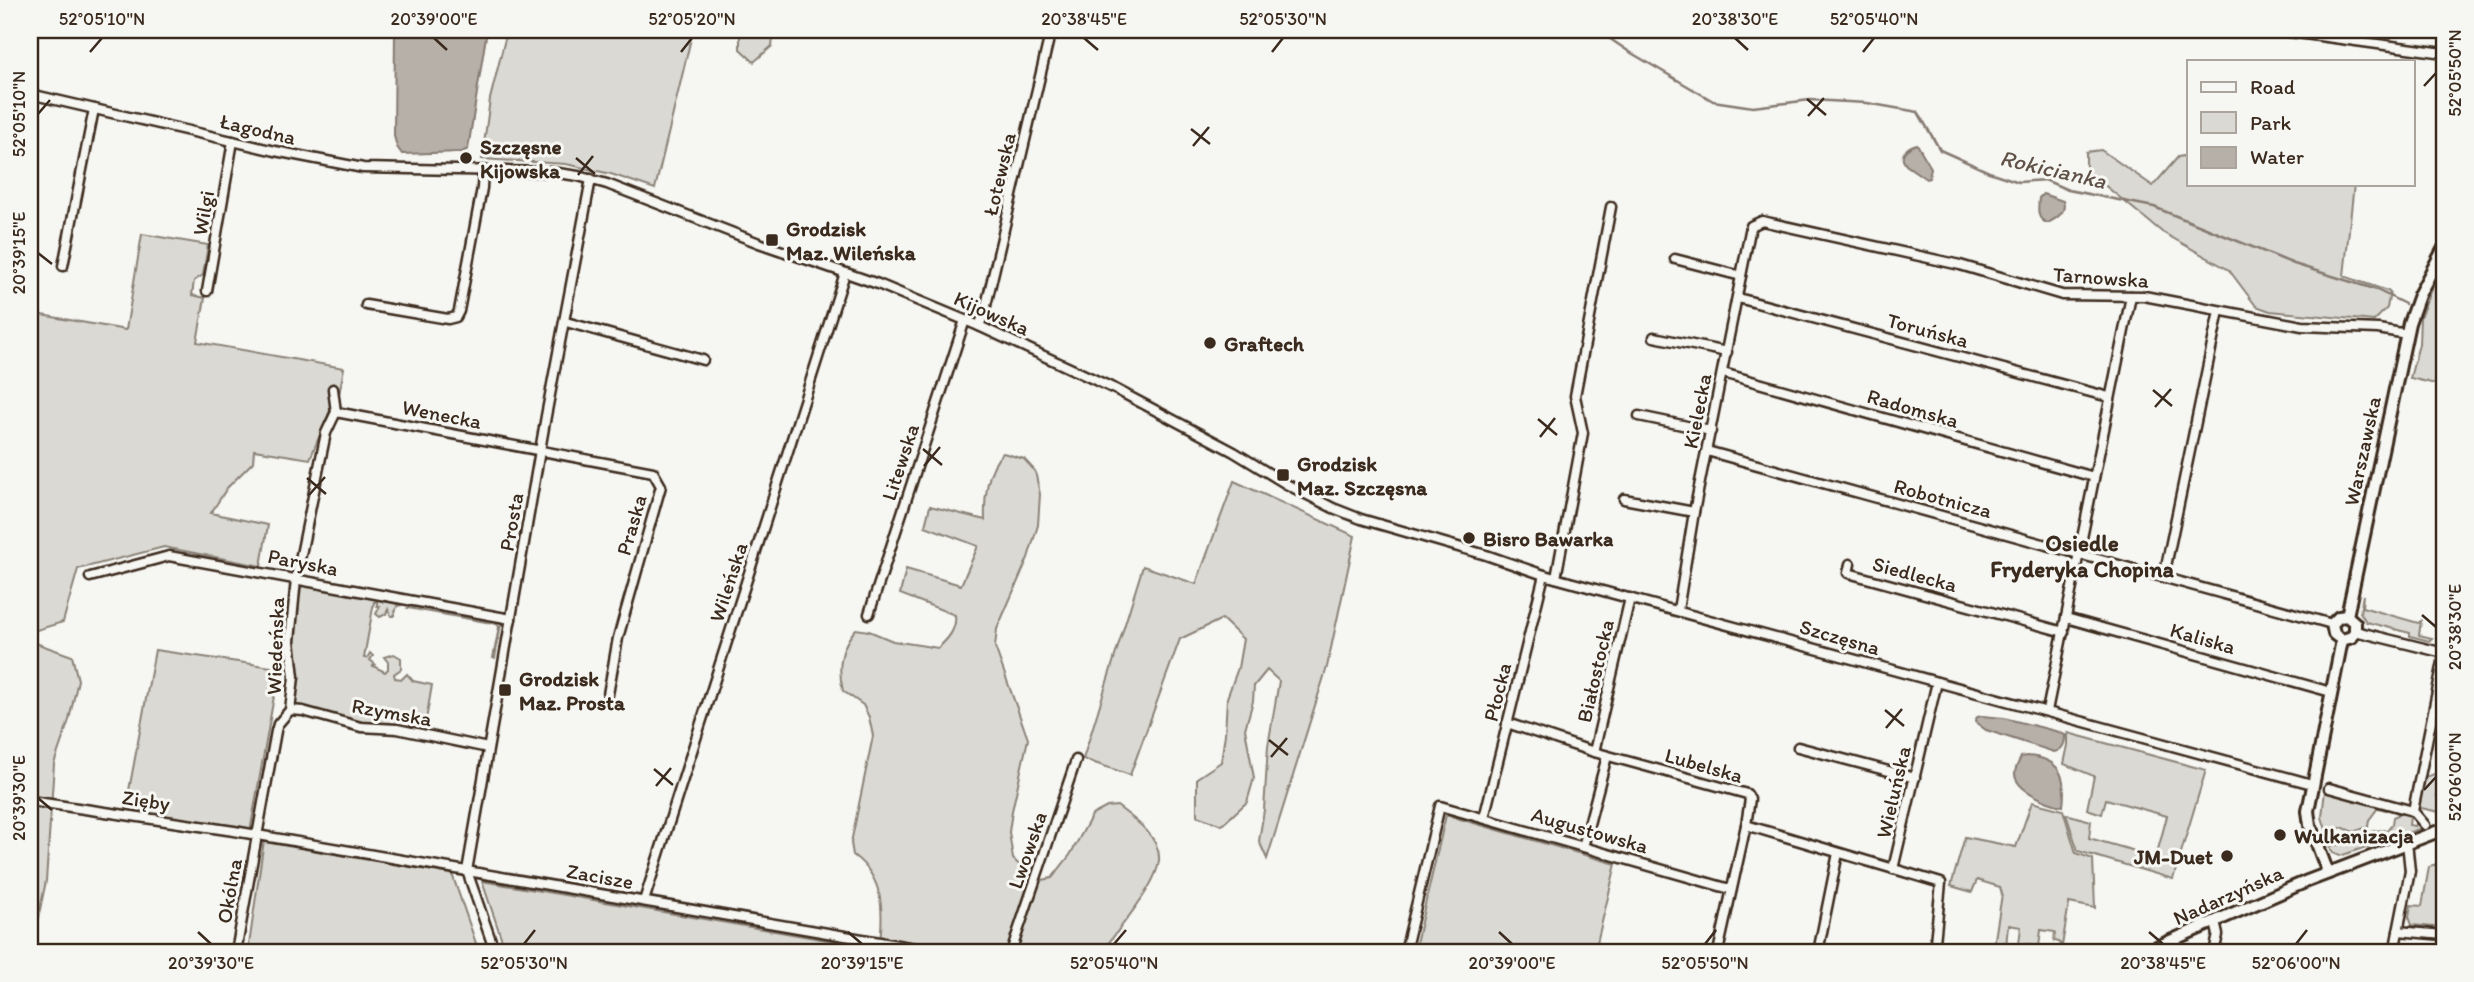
<svg xmlns="http://www.w3.org/2000/svg" width="2474" height="982" viewBox="0 0 2474 982" font-family="Itim,sans-serif">
  <rect width="100%" height="100%" fill="#f6f6f2"/>
  <filter id="ink" filterUnits="userSpaceOnUse"><feTurbulence type="fractalNoise" baseFrequency=".0143" numOctaves="2"/><feDisplacementMap in="SourceGraphic" scale="14" xChannelSelector="R" yChannelSelector="G"/><feConvolveMatrix kernelMatrix="1 2 1 2 8 2 1 2 1" color-interpolation-filters="sRGB"/></filter>
  <g filter="url(#ink)">
    <g fill="#dad9d3" stroke="#8a8278" stroke-width="2">
      <polygon points="514,30 693,30 655,189 611,174 566,164 482,159 490,99 505,39"/>
      <polygon points="740,30 774,30 772,46 754,62 740,49"/>
      <polygon points="2101,150 2153,186 2178,157 2189,155 2189,184 2354,184 2344,276 2390,292 2387,308 2374,321 2270,311 2256,306 2229,270 2162,232 2086,170 2086,152"/>
      <polygon points="142,234 208,245 203,275 194,281 192,295 205,298 197,342 344,368 339,395 331,408 310,459 254,450 253,462 227,488 211,513 268,525 261,566 164,547 78,569 63,622 30,632 30,313 126,330"/>
      <polygon points="2444,267 2444,386 2410,378 2419,344 2420,318 2430,292"/>
      <path d="M1003,453l21,6 11,12 5,23 -2,31 -10,33 -31,71 -2,18 33,92 -16,72 -3,21 4,27 24,22 15,-3 18,-23 22,-40 15,-8 10,-1c16,12 44,31 42,54 -2,26 -42,70 -57,92h-596l-24,-71 397,68c5,-36 6,-71 -26,-94l-2,-12 22,-107 -4,-19 -6,-12 -20,-14c-6,-24 -3,-44 13,-62l13,2 24,10 45,7c10,-9 19,-19 17,-33l-55,-21 6,-25 55,16 17,-39 -53,-20 5,-20 55,14c-1,-21 2,-52 18,-67z"/>
      <polygon points="1234,481 1355,536 1327,667 1267,859 1259,841 1264,810 1268,746 1279,681 1267,670 1254,686 1253,701 1245,729 1254,778 1247,802 1222,825 1197,816 1197,778 1221,762 1225,734 1227,698 1238,668 1243,639 1222,619 1180,639 1130,775 1083,759 1143,566 1196,584"/>
      <polygon points="308,585 402,605 397,606 394,616 391,616 388,609 386,614 380,617 376,614 380,606 377,606 377,602 374,602 364,658 367,658 370,653 373,656 370,660 375,664 373,666 385,672 388,669 388,662 384,657 394,654 401,658 401,669 394,674 395,678 402,679 407,674 413,681 432,685 424,732 371,726 296,706 293,652 295,592 300,587"/>
      <polygon points="2363,595 2362,607 2418,623 2421,621 2419,635 2432,638 2429,641 2410,636 2410,633 2366,622 2360,612"/>
      <polygon points="411,606 499,621 501,624 495,658 493,658 499,627 497,624 408,608"/>
      <polygon points="30,641 72,656 78,680 69,720 54,764 46,881 31,952"/>
      <polygon points="155,650 279,668 250,832 125,812"/>
      <polygon points="2068,733 2206,770 2173,879 2078,851 2066,814 2091,821 2089,838 2156,857 2167,816 2106,799 2102,814 2087,809 2094,776 2064,764 2068,745"/>
      <polygon points="2444,771 2444,774 2438,777 2440,787 2437,796 2444,796 2444,813 2421,808 2419,804 2425,777"/>
      <polygon points="2325,790 2353,797 2354,801 2357,799 2387,807 2386,810 2378,808 2369,820 2368,827 2353,832 2342,827 2333,832 2326,830 2322,817"/>
      <polygon points="2032,802 2063,810 2076,853 2093,859 2095,908 2069,903 2062,946 2059,942 2054,941 2055,932 2041,930 2039,947 2030,946 2030,944 2019,944 2021,927 2008,925 2006,947 2000,946 1999,952 1993,952 2002,894 2000,887 1977,880 1972,892 1951,886 1965,837 2016,847"/>
      <polygon points="2391,808 2411,814 2415,818 2410,817 2409,825 2415,826 2416,820 2422,828 2340,856 2333,853 2329,846 2343,844 2352,837 2361,838 2373,831 2387,830 2392,824 2393,817 2400,814 2391,810"/>
      <polygon points="1446,815 1616,864 1595,951 1414,952"/>
      <polygon points="264,840 451,871 479,952 248,952"/>
      <polygon points="2444,863 2444,928 2412,925 2409,917 2411,905 2422,906 2429,867"/>
    </g>
    <g fill="#b6b0a9" stroke="#857a71" stroke-width="2">
      <polygon points="395,30 487,30 468,149 462,152 402,154 397,147 394,136"/>
      <path d="M1917,144l14,24 -2,10 -3,1 -20,-14 -3,-5c-2,-8 6,-14 14,-16z"/>
      <path d="M2043,194l20,7c4,11 -6,17 -15,22 -12,-3 -10,-14 -9,-25z"/>
      <path d="M1982,716l22,2 55,14 6,3c0,9 -2,15 -11,17l-68,-22 -11,-8 2,-5z"/>
      <path d="M2027,756c33,2 40,20 36,50 -13,-2 -49,-16 -48,-33 0,-5 4,-11 6,-16z"/>
    </g>
    <g fill="none" stroke-linecap="round" stroke-linejoin="round">
      <polyline stroke="#857a71" stroke-width="2.5" points="1597,30 1628,51 1713,101 1753,107 1810,100 1867,103 1918,112 1940,150 1989,172 2019,182 2045,180 2068,190 2154,207 2294,264 2377,290 2405,304"/>
      <defs>
        <g id="street">
          <polyline points="2274,30 2444,53"/>
          <polyline points="30,94 275,151 363,168 551,172 578,176 607,184 759,243 878,284 979,326 1117,390 1234,452 1288,485 1333,508 1361,519 1486,555 1544,575 2312,784"/>
          <polyline points="1675,259 1741,276"/>
          <polyline points="63,266 94,109"/>
          <polyline points="207,291 233,141"/>
          <polyline points="1738,298 2109,397"/>
          <polyline points="366,305 448,319 456,317 459,311 482,188 483,170"/>
          <polyline points="566,322 703,360"/>
          <polyline points="979,326 984,314 1051,30"/>
          <polyline points="1654,337 1727,352"/>
          <polyline points="1723,373 2094,477"/>
          <polyline points="336,412 653,472 661,486 618,638 607,700"/>
          <polyline points="1639,416 1711,431"/>
          <polyline points="1707,451 2332,624"/>
          <polyline points="1624,499 1694,512"/>
          <polyline points="1850,564 1848,573 2064,632"/>
          <polyline points="2164,576 2219,311"/>
          <polyline points="90,577 169,556 511,619"/>
          <polyline points="1556,578 1583,433 1575,396 1611,207"/>
          <polyline points="1678,610 1694,512 1751,226 1762,221 1960,265 2062,295 2144,296 2302,326 2378,329 2407,334"/>
          <polyline points="869,614 965,320"/>
          <polyline points="2066,618 2331,692"/>
          <polyline points="2355,631 2444,653"/>
          <polyline points="290,710 303,711 361,727 397,729 488,748"/>
          <polyline points="2047,711 2131,296"/>
          <polyline points="1507,723 1594,752 1747,794 1750,799 1746,825 1941,883 1934,952"/>
          <polyline points="1798,747 1915,778"/>
          <polyline points="1594,752 1630,598"/>
          <polyline points="2329,788 2413,811"/>
          <polyline points="30,801 234,831 938,952"/>
          <polyline points="2413,811 2444,657"/>
          <polyline points="2413,811 2425,825"/>
          <polyline points="1484,818 1544,575"/>
          <polyline points="1583,847 1607,756"/>
          <polyline points="1893,869 1937,682"/>
          <polyline points="644,901 845,273"/>
          <polyline points="2398,931 2444,935"/>
          <polyline points="236,952 276,731 278,724 290,710 294,677 290,641 296,579 326,433 336,412 333,389"/>
          <polyline points="495,952 467,871 546,416 591,179"/>
          <polyline points="1011,952 1076,760"/>
          <polyline points="1405,952 1440,806 1730,889"/>
          <polyline points="1718,952 1746,825"/>
          <polyline points="1818,952 1838,853"/>
          <polyline points="2214,952 2218,935 2215,922"/>
          <polyline points="2394,952 2410,871 2407,842"/>
        </g>
        <g id="secondary">
          <polyline points="2347,616 2409,323 2419,295 2444,248"/>
          <polyline points="2342,640 2334,634 2332,624 2339,617 2347,616"/>
          <polyline points="2342,640 2352,637 2355,631 2355,623 2347,616"/>
          <polyline points="2328,873 2310,825 2308,811 2342,640"/>
          <polyline points="2145,952 2305,882 2444,829"/>
        </g>
      </defs>
      <use href="#street" stroke="#3b2a1e" stroke-width="13"/>
      <use href="#secondary" stroke="#3b2a1e" stroke-width="16"/>
      <use href="#street" stroke="#f6f6f2" stroke-width="8"/>
      <use href="#secondary" stroke="#f6f6f2" stroke-width="10"/>
    </g>
  </g>
  <path fill="none" stroke="#3b2a1e" stroke-width="2.5" d="M434,38l13,12M1084,38l14,12M1735,38l13,12M90,52l12,-14M681,52l11,-14M1272,52l11,-14M1863,52l11,-14M2424,86l12,-13M1807,99l19,16M38,114l12,-14M1808,116l16,-18M1191,129l19,15M1193,146l16,-19M576,158l19,16M578,175l15,-19M38,253l14,11M2153,390l19,16M2155,407l16,-18M1538,419l19,16M1540,437l15,-19M923,449l19,16M924,466l16,-19M307,478l19,16M309,495l16,-18M2422,615l14,12M1885,710l19,16M1886,728l16,-19M1269,740l19,15M1271,757l16,-19M654,769l19,16M656,786l15,-18M2424,790l12,-13M38,798l14,12M198,932l13,12M848,932l14,12M1499,932l13,12M2149,932l14,12M524,944l11,-14M1114,944l12,-14M1705,944l11,-14M2296,944l11,-14"/>
  <g fill="#3b2a1e" stroke="#f6f6f2" stroke-width="2.5">
    <circle cx="466" cy="158" r="7"/>
    <rect x="765" y="233" width="14" height="14" rx="3.5"/>
    <circle cx="1210" cy="343" r="7"/>
    <rect x="1276" y="468" width="14" height="14" rx="3.5"/>
    <circle cx="1469" cy="538" r="7"/>
    <rect x="498" y="683" width="14" height="14" rx="3.5"/>
    <circle cx="2280" cy="835" r="7"/>
    <circle cx="2227" cy="856" r="7"/>
  </g>
  <g text-anchor="middle" dominant-baseline="central" stroke-width="6" stroke-linejoin="round" paint-order="stroke">
    <g font-size="21" fill="#3b2a1e" stroke="#f6f6f2">
      <text transform="translate(258 129) rotate(13)">Łagodna</text>
      <text transform="translate(999 174) rotate(-77)">Łotewska</text>
      <text transform="translate(203 213) rotate(-80)">Wilgi</text>
      <text transform="translate(2101 277) rotate(4)">Tarnowska</text>
      <text transform="translate(992 313) rotate(24)">Kijowska</text>
      <text transform="translate(1928 330) rotate(15)">Toruńska</text>
      <text transform="translate(1913 408) rotate(16)">Radomska</text>
      <text transform="translate(1697 411) rotate(-79)">Kielecka</text>
      <text transform="translate(442 414) rotate(11)">Wenecka</text>
      <text transform="translate(2362 451) rotate(-78)">Warszawska</text>
      <text transform="translate(900 462) rotate(-72)">Litewska</text>
      <text transform="translate(1943 498) rotate(15)">Robotnicza</text>
      <text transform="translate(511 522) rotate(-80)">Prosta</text>
      <text transform="translate(631 525) rotate(-74)">Praska</text>
      <text transform="translate(303 562) rotate(11)">Paryska</text>
      <text transform="translate(1915 574) rotate(15)">Siedlecka</text>
      <text transform="translate(728 582) rotate(-72)">Wileńska</text>
      <text transform="translate(1840 637) rotate(16)">Szczęsna</text>
      <text transform="translate(2203 638) rotate(16)">Kaliska</text>
      <text transform="translate(275 646) rotate(-88)">Wiedeńska</text>
      <text transform="translate(1595 671) rotate(-77)">Białostocka</text>
      <text transform="translate(1497 692) rotate(-76)">Płocka</text>
      <text transform="translate(392 712) rotate(10)">Rzymska</text>
      <text transform="translate(1704 765) rotate(16)">Lubelska</text>
      <text transform="translate(1893 792) rotate(-77)">Wieluńska</text>
      <text transform="translate(146 800) rotate(8)">Zięby</text>
      <text transform="translate(1590 830) rotate(16)">Augustowska</text>
      <text transform="translate(1027 850) rotate(-71)">Lwowska</text>
      <text transform="translate(600 876) rotate(10)">Zacisze</text>
      <text transform="translate(229 891) rotate(-80)">Okólna</text>
      <text transform="translate(2228 895) rotate(-24)">Nadarzyńska</text>
    </g>
    <g font-size="21" font-weight="bold" fill="#3b2a1e" stroke="#f6f6f2" text-anchor="start">
      <text x="480" y="146">Szczęsne<tspan x="480" dy="24">Kijowska</tspan></text>
      <text x="786" y="228">Grodzisk<tspan x="786" dy="24">Maz. Wileńska</tspan></text>
      <text x="1224" y="343">Graftech</text>
      <text x="1297" y="463">Grodzisk<tspan x="1297" dy="24">Maz. Szczęsna</tspan></text>
      <text x="1483" y="538">Bisro Bawarka</text>
      <text x="519" y="678">Grodzisk<tspan x="519" dy="24">Maz. Prosta</tspan></text>
      <text x="2294" y="835">Wulkanizacja</text>
      <text x="2213" y="856" text-anchor="end">JM-Duet</text>
    </g>
    <g font-size="23" font-style="italic" fill="#605248" stroke="#f6f6f2">
      <text transform="translate(2053 169) rotate(13)">Rokicianka</text>
    </g>
    <g font-size="23" font-weight="bold" fill="#3b2a1e" stroke="#f6f6f2">
      <text x="2082" y="543">Osiedle<tspan x="2082" dy="26">Fryderyka Chopina</tspan></text>
    </g>
  </g>
  <rect width="2474" height="982" fill="none" stroke="#f6f6f2" stroke-width="77"/>
  <rect x="2187" y="60" width="228" height="126" fill="#f6f6f2" stroke="#aba49d" stroke-width="2"/>
  <rect x="2201" y="82" width="35" height="10" fill="#f6f6f2" stroke="#aba49d" stroke-width="2"/>
  <text x="2250" y="94" font-size="21" fill="#3b2a1e">Road</text>
  <rect x="2201" y="112" width="35" height="21" fill="#dad9d3" stroke="#aba49d" stroke-width="2"/>
  <text x="2250" y="130" font-size="21" fill="#3b2a1e">Park</text>
  <rect x="2201" y="147" width="35" height="21" fill="#b6b0a9" stroke="#aba49d" stroke-width="2"/>
  <text x="2250" y="164" font-size="21" fill="#3b2a1e">Water</text>
  <rect x="38" y="38" width="2398" height="906" fill="none" stroke="#3b2a1e" stroke-width="2.5"/>
  <g font-size="18" text-anchor="middle" fill="#3b2a1e">
    <text x="102" y="25">52°05'10"N</text>
    <text x="434" y="25">20°39'00"E</text>
    <text x="692" y="25">52°05'20"N</text>
    <text x="1084" y="25">20°38'45"E</text>
    <text x="1283" y="25">52°05'30"N</text>
    <text x="1735" y="25">20°38'30"E</text>
    <text x="1874" y="25">52°05'40"N</text>
    <text transform="translate(2455 73) rotate(-90)" y="6">52°05'50"N</text>
    <text transform="translate(19 114) rotate(-90)" y="6">52°05'10"N</text>
    <text transform="translate(19 253) rotate(-90)" y="6">20°39'15"E</text>
    <text transform="translate(2455 627) rotate(-90)" y="6">20°38'30"E</text>
    <text transform="translate(2455 777) rotate(-90)" y="6">52°06'00"N</text>
    <text transform="translate(19 798) rotate(-90)" y="6">20°39'30"E</text>
    <text x="211" y="969">20°39'30"E</text>
    <text x="524" y="969">52°05'30"N</text>
    <text x="862" y="969">20°39'15"E</text>
    <text x="1114" y="969">52°05'40"N</text>
    <text x="1512" y="969">20°39'00"E</text>
    <text x="1705" y="969">52°05'50"N</text>
    <text x="2163" y="969">20°38'45"E</text>
    <text x="2296" y="969">52°06'00"N</text>
  </g>
</svg>
